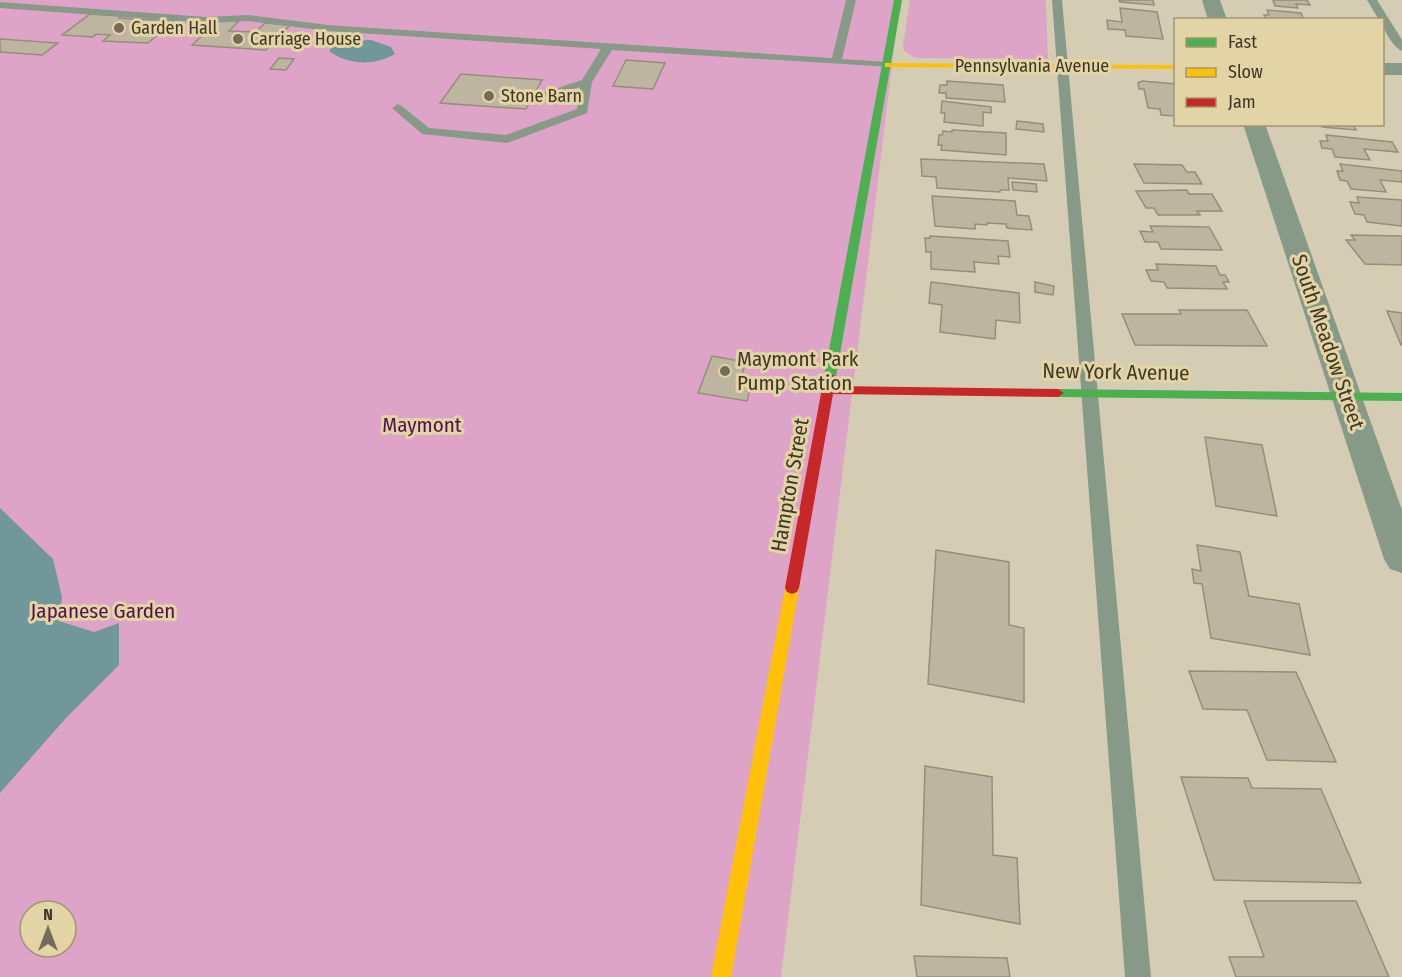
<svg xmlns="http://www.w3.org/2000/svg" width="1402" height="977" viewBox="0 0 1402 977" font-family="'Fira Sans Condensed',sans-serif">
  <rect width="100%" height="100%" fill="#d5cdb3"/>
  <g fill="#dea4c8" fill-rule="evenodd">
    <path d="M0,0h900l-119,977h-781zM30,911h36v36h-36z"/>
    <polygon points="910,0 1046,0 1048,59 915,58 904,51 903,46"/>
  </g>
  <g fill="#70989a">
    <path d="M371,40l20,7 4,7c-22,13 -49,10 -66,-3 7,-10 30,-11 42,-11z"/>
    <polygon points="0,508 53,559 62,597 59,621 94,632 119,623 119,665 66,718 0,793"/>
  </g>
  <g fill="#beb5a1" stroke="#968d7a" stroke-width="1.5">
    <polygon points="1119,0 1153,0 1154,5 1120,2"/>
    <polygon points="1273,0 1307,0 1310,5 1296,4 1298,8 1275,6"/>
    <polygon points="1120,8 1157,12 1163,39 1126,36 1125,30 1108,29 1107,20 1122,22"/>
    <polygon points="1267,10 1301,13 1304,20 1266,20 1264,15 1269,15"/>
    <polygon points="90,14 121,16 119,18 174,21 148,43 103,41 110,35 96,34 93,37 62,35"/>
    <polygon points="219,20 239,21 229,31 256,32 265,23 290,25 266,50 192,45"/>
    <polygon points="0,39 58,43 42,55 0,52"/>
    <polygon points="279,58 294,59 286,70 270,69"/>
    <polygon points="626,60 665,63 653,89 613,86"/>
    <polygon points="461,74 542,80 526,109 440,103"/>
    <polygon points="947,81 1003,85 1005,102 946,98 946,93 939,93 940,85 947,85"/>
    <polygon points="1142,81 1176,84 1176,116 1161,115 1160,109 1148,108 1144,89 1139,89 1138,83"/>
    <polygon points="942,101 991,107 991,113 983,112 983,126 944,122 945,113 941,113"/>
    <polygon points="1017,121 1043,124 1044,132 1016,129"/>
    <polygon points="1321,124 1353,124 1356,130 1322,127"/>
    <polygon points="952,130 1006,133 1006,155 941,150 942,145 938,145 939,135 942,135 943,131 952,132"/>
    <polygon points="1326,135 1392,142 1398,152 1364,149 1370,160 1335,157 1332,149 1322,148 1320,141 1328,141"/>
    <polygon points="921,159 1044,164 1047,181 1008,178 1009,190 1000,190 1000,192 937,188 936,177 922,176"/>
    <polygon points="1134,164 1182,165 1187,172 1195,172 1202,184 1144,183"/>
    <polygon points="1340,164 1402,171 1402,182 1380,180 1386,192 1351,189 1347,181 1340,180 1337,171 1343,171"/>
    <polygon points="1012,182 1036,184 1037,192 1013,190"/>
    <polygon points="1187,190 1189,194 1212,194 1222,211 1197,211 1200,215 1158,215 1154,208 1146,208 1136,191"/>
    <polygon points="932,196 1015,201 1017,215 1029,216 1032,230 1007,228 1006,224 987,223 987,225 975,224 975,229 935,226"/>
    <polygon points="1357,197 1402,200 1402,226 1367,222 1364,215 1355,214 1350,202 1359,203"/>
    <polygon points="1150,226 1209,227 1222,250 1161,249 1158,242 1145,242 1140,231 1153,232"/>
    <polygon points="1351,235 1402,236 1402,265 1365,264 1346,240 1355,240"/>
    <polygon points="930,236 1008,241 1010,257 998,256 999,264 974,262 975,272 931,269 931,252 926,252 925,238 930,238"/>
    <polygon points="1156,264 1216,266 1220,275 1225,275 1229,282 1223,282 1227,289 1167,288 1164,282 1151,281 1146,270 1158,270"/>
    <polygon points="931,282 1019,293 1020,323 996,320 995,339 940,332 942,305 929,303"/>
    <polygon points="1035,282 1054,286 1053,295 1035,292"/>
    <polygon points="1179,310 1247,310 1267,346 1135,345 1122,314 1181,314"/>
    <polygon points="1387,311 1402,313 1402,345 1401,345"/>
    <polygon points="712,356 746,362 740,380 752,382 747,401 698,393"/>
    <polygon points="1205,437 1262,445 1277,516 1216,506"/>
    <polygon points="1197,545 1240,552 1249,596 1299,604 1310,655 1211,638 1202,584 1194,583 1192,569 1201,571"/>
    <polygon points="936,550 1009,562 1009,625 1024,628 1024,702 928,684"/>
    <polygon points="1189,671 1296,672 1336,762 1267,760 1247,710 1203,709"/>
    <polygon points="925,766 992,777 993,855 1017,858 1020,924 921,905"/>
    <polygon points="1181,777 1248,778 1252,788 1321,789 1361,883 1214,880"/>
    <polygon points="1244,901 1356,901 1389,977 1236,977 1229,957 1264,957"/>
    <polygon points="914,956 1007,958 1010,977 917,977"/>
  </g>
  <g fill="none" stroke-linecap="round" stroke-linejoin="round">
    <g fill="#879a88" fill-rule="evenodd">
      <polygon points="846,0 856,0 842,59 888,62 892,63 892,67 612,50 592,82 587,113 507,143 422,134 392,108 398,104 402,106 429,128 506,135 577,109 580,87 546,97 540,94 582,80 601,49 328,31 248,21 206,23 0,8 0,2 206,17 248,15 328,25 832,58"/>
      <polygon points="1052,0 1062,0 1151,977 1125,977"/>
      <path d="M1367,0h10l25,40v11c-9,-4 -19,-21 -20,-31h-3z"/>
    </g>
    <g fill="#879a88" fill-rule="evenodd">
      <polygon points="1202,0 1220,0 1227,20 1208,20"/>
      <rect x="1382" y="63" width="20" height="12"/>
      <polygon points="1243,124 1265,124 1402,510 1402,573 1390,569 1384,559"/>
    </g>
    <g fill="#4caf50" fill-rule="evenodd">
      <polygon points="894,0 902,0 836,377 830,381 824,377"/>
      <polygon points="1058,389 1402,393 1402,401 1058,397 1052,393"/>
    </g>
    <g fill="#ffc107" fill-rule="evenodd">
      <polygon points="885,63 1176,65 1176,69 888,67 885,67"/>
      <polygon points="792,582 797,584 799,588 731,977 711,977 785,588 787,584"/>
    </g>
    <polygon fill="#c62828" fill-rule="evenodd" points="830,373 836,377 835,386 1058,389 1064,393 1058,397 833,394 799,588 797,592 792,594 787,592 785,588 824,377"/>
  </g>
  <g fill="#746c57" stroke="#e3d4a5" stroke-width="2">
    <circle cx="119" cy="28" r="6"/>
    <circle cx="238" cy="39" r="6"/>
    <circle cx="489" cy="96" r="6"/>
    <circle cx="725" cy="371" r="6"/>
  </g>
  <g text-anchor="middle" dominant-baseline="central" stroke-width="6" stroke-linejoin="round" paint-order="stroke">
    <g font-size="18" fill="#3f3826" stroke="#e3d4a5" text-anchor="start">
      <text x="131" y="28">Garden Hall</text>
      <text x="250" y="39">Carriage House</text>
      <text x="501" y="96">Stone Barn</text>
    </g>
    <g font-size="18" fill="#3f3826" stroke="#e3d4a5">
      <text x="1032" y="66">Pennsylvania Avenue</text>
    </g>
    <g font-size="21" fill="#3f3826" stroke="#e3d4a5">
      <text transform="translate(1328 342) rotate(71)">South Meadow Street</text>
      <text transform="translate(1116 372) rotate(1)">New York Avenue</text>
      <text transform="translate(790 485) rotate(-80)">Hampton Street</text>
    </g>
    <g font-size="21" fill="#3f3826" stroke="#e3d4a5" text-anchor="start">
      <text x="737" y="359">Maymont Park<tspan x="737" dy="24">Pump Station</tspan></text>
    </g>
    <g font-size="21" fill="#51114c" stroke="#e3d4a5">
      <text x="422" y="425">Maymont</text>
      <text x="103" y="611">Japanese Garden</text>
    </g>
  </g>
  <rect x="1174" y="18" width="210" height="108" fill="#e3d4a5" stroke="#a19672" stroke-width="1.5"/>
  <rect x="1186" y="38" width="30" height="9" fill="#4caf50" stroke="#a19672" stroke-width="1.5"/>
  <text x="1228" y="48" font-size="18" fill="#3f3826">Fast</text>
  <rect x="1186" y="68" width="30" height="9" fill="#ffc107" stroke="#a19672" stroke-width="1.5"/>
  <text x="1228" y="78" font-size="18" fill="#3f3826">Slow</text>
  <rect x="1186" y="98" width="30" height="9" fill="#c62828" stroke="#a19672" stroke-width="1.5"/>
  <text x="1228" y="108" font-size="18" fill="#3f3826">Jam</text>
  <g transform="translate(48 929)"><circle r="28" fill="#e3d4a5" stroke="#a19672" stroke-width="1.5"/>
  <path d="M0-4.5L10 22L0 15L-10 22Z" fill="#746c57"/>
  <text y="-9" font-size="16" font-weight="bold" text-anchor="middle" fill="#3f3826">N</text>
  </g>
</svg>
